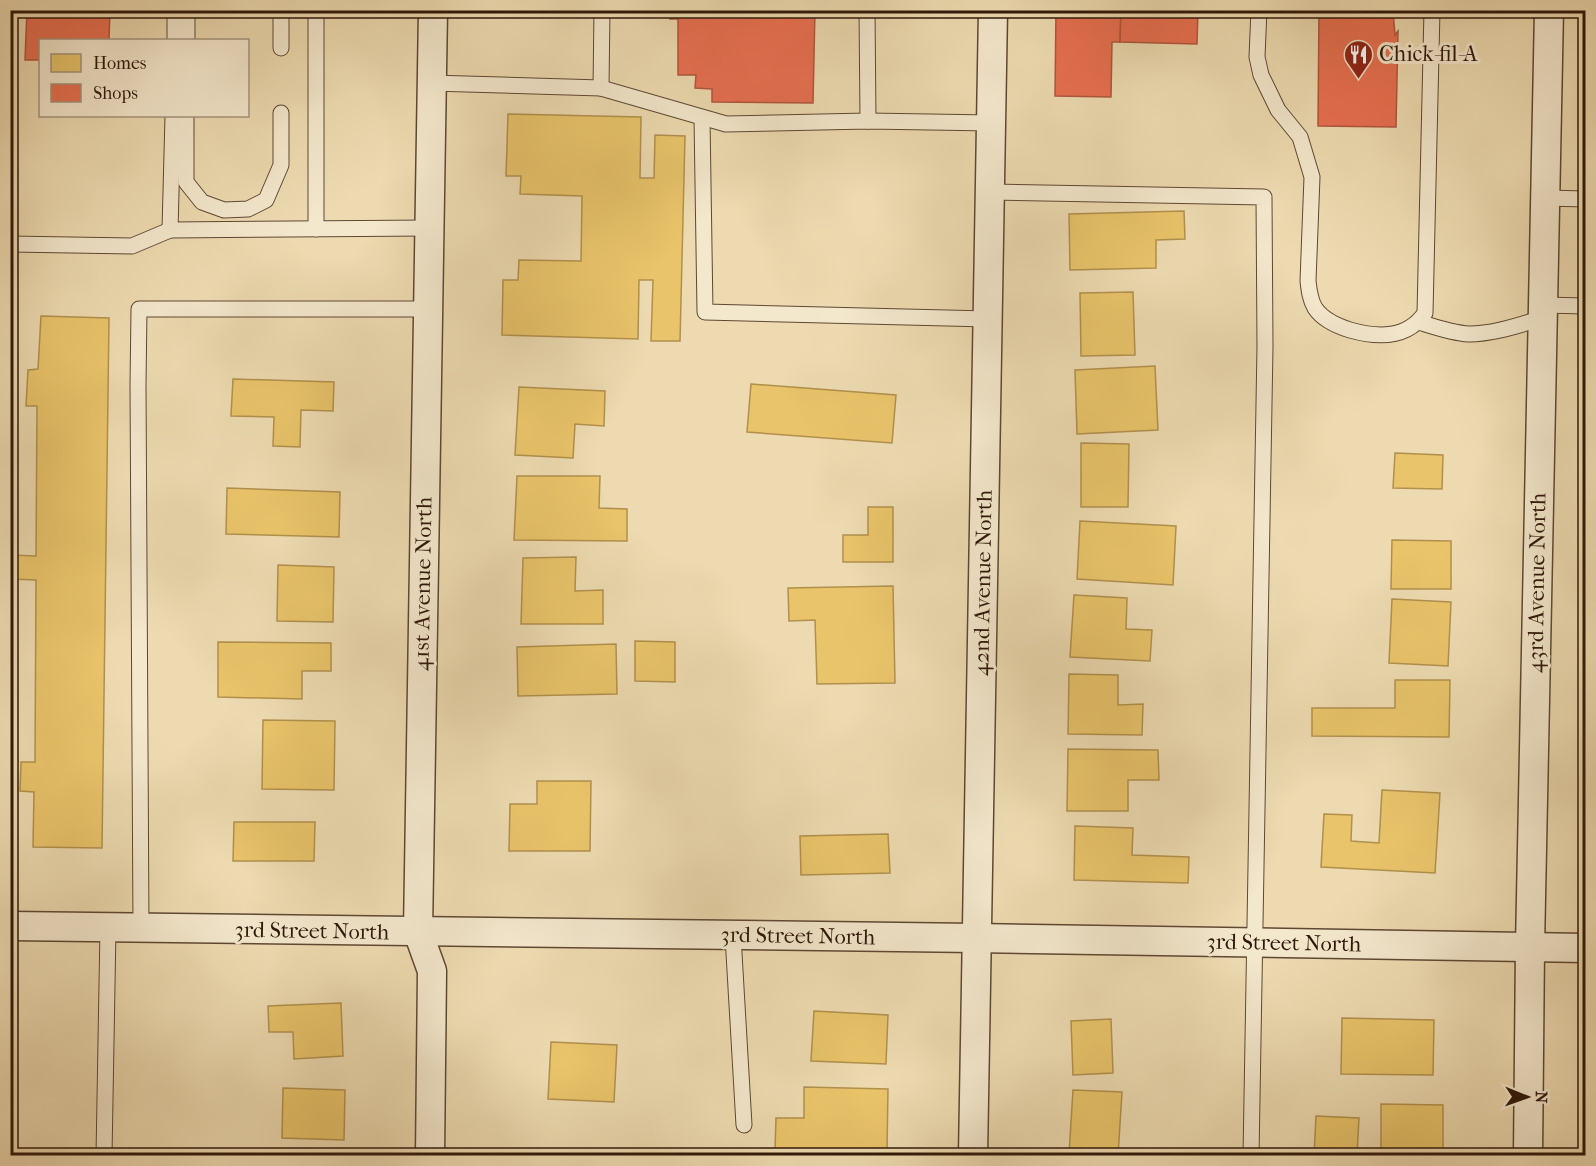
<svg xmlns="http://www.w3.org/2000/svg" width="1596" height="1166" viewBox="0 0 1596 1166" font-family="'IM FELL French Canon',serif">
  <rect width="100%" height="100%" fill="#eddab0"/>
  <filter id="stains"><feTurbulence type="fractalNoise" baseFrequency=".00333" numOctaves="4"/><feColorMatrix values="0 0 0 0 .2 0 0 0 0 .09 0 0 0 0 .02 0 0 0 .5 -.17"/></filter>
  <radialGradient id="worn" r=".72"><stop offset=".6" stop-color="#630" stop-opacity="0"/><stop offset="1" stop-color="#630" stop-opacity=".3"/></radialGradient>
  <g fill="#e9c46a" stroke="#b1904d" stroke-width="1.5">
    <polygon points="508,114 641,117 640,178 654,178 655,135 685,136 680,341 651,341 653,280 639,280 638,339 502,335 503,280 518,280 519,260 581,261 582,196 520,194 521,176 506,176"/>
    <polygon points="1184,211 1185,239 1156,240 1156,268 1070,270 1069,214"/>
    <polygon points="1133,292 1135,355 1081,356 1080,293"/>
    <polygon points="41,316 109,318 102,848 33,847 34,792 20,791 21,762 35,762 36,580 10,579 10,573 11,555 36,556 37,406 26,406 28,370 38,369"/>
    <polygon points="1155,366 1158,430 1077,434 1075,370"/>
    <polygon points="233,379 334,382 333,411 301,410 300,447 273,446 274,417 231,416"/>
    <polygon points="751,384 896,395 892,443 747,432"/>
    <polygon points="519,387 605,391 604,426 575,424 573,458 515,455"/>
    <polygon points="1081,443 1129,444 1128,507 1081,507"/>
    <polygon points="1395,453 1443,455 1442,489 1393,488"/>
    <polygon points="517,476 600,476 599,508 627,509 627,541 514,540"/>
    <polygon points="227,488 340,492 339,537 226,534"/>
    <polygon points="868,507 893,507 893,562 843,562 843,535 868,535"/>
    <polygon points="1080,521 1176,526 1173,585 1077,579"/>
    <polygon points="1392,540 1451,541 1451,589 1391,589"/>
    <polygon points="576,557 575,591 603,590 603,624 521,624 523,558"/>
    <polygon points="278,565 334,567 333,622 277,621"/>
    <polygon points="893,586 895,683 817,684 815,620 789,621 788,588"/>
    <polygon points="1074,595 1127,598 1126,629 1152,630 1150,661 1070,657"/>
    <polygon points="1392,599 1451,602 1448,666 1389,663"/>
    <polygon points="635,641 675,642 675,682 635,681"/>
    <polygon points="218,642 331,643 331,671 302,671 302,699 218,697"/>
    <polygon points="616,644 617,694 518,696 517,647"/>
    <polygon points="1069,674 1118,675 1118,705 1143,704 1142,735 1068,734"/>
    <polygon points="1395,680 1450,680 1449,737 1312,736 1312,708 1395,708"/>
    <polygon points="263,720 335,721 334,790 262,789"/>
    <polygon points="1068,749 1158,750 1159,780 1128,780 1128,811 1067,811"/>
    <polygon points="537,781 591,781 590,851 509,851 510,804 537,804"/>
    <polygon points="1382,790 1440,793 1435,873 1321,867 1324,814 1352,815 1351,841 1379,843"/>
    <polygon points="234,822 315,822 314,861 233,861"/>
    <polygon points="1075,826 1133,828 1132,855 1189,857 1188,883 1074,880"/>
    <polygon points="888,834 890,873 801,875 800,836"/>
    <polygon points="341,1003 343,1056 294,1059 293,1032 269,1032 268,1006"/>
    <polygon points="814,1011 888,1015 886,1064 811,1061"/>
    <polygon points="1342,1018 1434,1020 1433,1075 1341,1074"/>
    <polygon points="1111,1019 1113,1073 1073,1075 1071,1021"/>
    <polygon points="551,1042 617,1045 614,1102 548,1099"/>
    <polygon points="804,1087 888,1089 887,1151 775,1149 776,1118 804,1118"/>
    <polygon points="283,1088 345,1090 344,1140 282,1138"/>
    <polygon points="1073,1090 1122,1092 1118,1156 1069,1154"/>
    <polygon points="1381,1104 1443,1105 1443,1156 1381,1156"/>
    <polygon points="1316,1116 1359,1118 1357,1156 1314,1156"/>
  </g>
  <g fill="#e76f51" stroke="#b0553c" stroke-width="1.5">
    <polygon points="27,10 110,10 109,40 40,40 40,60 25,60"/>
    <polygon points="671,10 815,10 813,103 712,102 712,89 695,88 696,75 678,75 678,19 670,19"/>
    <polygon points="1056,10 1121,10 1120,42 1112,42 1111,97 1055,96"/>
    <polygon points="1121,10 1198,10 1197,44 1120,42"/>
    <polygon points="1319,10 1393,10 1395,35 1398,31 1396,127 1318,126"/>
  </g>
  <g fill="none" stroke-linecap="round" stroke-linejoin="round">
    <defs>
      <g id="service">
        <polyline points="867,10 868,121"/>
        <path d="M1259,10l-2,47 4,18 17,35 22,27 12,40 -4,104c1,9 2,19 7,27 8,12 22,18 35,22 28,8 57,9 75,-17l7,-303"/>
        <polyline points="175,40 175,10"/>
        <polyline points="187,40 187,10"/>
        <polyline points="281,48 281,10"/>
        <polyline points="431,83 601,88 602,10"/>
        <polyline points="601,88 726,124 868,121 991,123"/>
        <polyline points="173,116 170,230 430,228"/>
        <polyline points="186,116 186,182 202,202 224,210 248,209 266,200 281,165 281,113"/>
        <polyline points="702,118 705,312 988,319"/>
        <polyline points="990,192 1264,197 1265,346 1251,1156"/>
        <polyline points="1545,198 1586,199"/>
        <polyline points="316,229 316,10"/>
        <polyline points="10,244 132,246 170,230"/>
        <polyline points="1544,305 1586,306"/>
        <path d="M1419,322c16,5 33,11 50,12 25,0 50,-9 74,-16"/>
        <polyline points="141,929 138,385 139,309 428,309"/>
        <polyline points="733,936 744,1125"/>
        <polyline points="104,1156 108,928"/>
      </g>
      <g id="minor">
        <polyline points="10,926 976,938 1586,948"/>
        <polyline points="430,1156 432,971 418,932 433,10"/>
        <polyline points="973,1156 993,10"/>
        <polyline points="1528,1156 1530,947 1549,10"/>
      </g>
    </defs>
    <use href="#service" stroke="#5e4834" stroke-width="17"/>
    <use href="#minor" stroke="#5e4834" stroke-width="31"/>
    <use href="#service" stroke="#f3e7cc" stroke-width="15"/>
    <use href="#minor" stroke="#f3e7cc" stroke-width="28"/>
  </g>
  <defs>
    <symbol id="restaurant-pin" viewBox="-11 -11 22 30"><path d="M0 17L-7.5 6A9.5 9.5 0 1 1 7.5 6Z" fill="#8f2418" stroke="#f3e7cc"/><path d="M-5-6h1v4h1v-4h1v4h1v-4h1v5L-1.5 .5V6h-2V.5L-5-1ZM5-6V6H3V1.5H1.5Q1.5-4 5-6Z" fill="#fff"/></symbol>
  </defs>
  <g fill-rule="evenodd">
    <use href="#restaurant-pin" x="1342" y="38" width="33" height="45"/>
  </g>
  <g text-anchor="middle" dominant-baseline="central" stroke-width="6" stroke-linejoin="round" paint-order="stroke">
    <g font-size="22" fill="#2f180a" stroke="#f3e7cc" text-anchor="start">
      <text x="1379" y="54">Chick-fil-A</text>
    </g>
    <g font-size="22" fill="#2f180a" stroke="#f3e7cc">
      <text transform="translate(983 583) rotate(-89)">42nd Avenue North</text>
      <text transform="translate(1537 583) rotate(-89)">43rd Avenue North</text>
      <text transform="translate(423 584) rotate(-89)">41st Avenue North</text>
      <text transform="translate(312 931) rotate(1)">3rd Street North</text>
      <text transform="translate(798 936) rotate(1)">3rd Street North</text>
      <text transform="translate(1284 943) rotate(1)">3rd Street North</text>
    </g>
  </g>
  <rect width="1596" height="1166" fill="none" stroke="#eddab0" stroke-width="36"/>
  <rect x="12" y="12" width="1572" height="1142" fill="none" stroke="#2f180a" stroke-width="3"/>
  <rect x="18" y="18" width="1560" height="1130" fill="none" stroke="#2f180a" stroke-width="1.5"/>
  <rect x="39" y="39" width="210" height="78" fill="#f3e7cc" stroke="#a5947e" stroke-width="1.5"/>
  <rect x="51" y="54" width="30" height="18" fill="#e9c46a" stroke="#a5947e" stroke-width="1.5"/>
  <text x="93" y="69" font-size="18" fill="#2f180a">Homes</text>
  <rect x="51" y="84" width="30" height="18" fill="#e76f51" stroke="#a5947e" stroke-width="1.5"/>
  <text x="93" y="99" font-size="18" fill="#2f180a">Shops</text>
  <g transform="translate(1527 1097) rotate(91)" stroke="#f3e7cc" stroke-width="4.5" paint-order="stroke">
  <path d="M0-4.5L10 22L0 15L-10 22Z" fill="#2f180a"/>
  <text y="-9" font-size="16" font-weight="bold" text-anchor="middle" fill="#2f180a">N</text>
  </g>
  <rect width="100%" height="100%" filter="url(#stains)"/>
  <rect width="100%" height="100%" fill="url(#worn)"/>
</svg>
